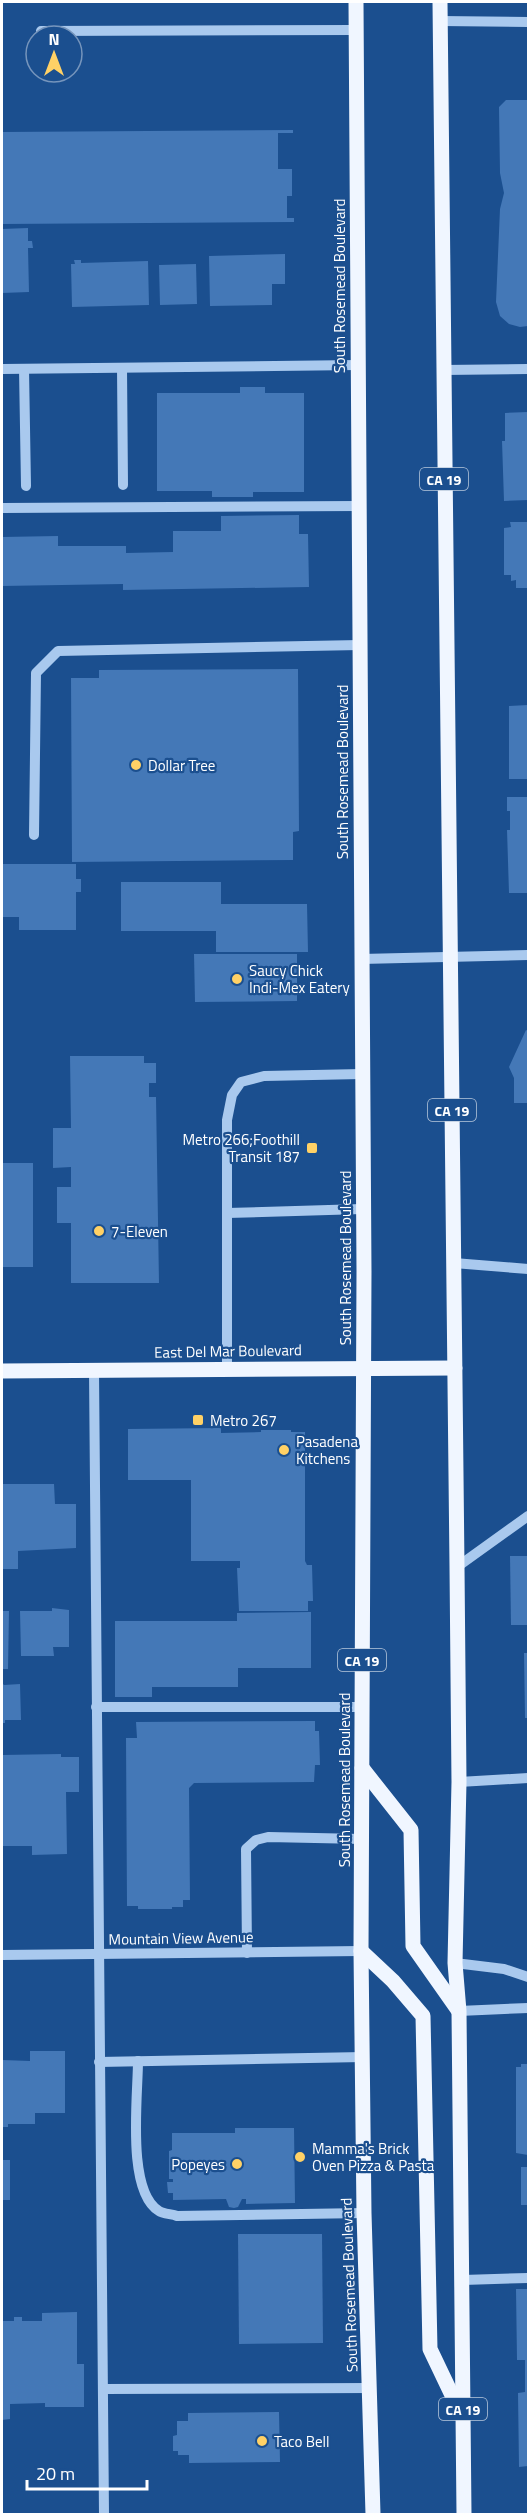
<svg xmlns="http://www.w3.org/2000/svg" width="530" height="2516" viewBox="0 0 530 2516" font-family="'Titillium Web',sans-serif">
  <rect width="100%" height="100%" fill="#1b4f8f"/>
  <g fill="#4478b7">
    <polygon points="506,100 528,100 528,326 520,327 509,324 500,316 496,302 500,209 504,193 500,173 499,107"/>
    <polygon points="293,130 293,133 278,133 278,169 292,169 292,196 287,196 287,218 294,218 294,222 2,224 2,132"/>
    <polygon points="28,228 28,241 32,241 33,248 28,248 29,292 2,293 2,229"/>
    <polygon points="285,254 285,284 272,284 272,305 210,306 209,256"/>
    <polygon points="74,260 81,260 81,263 148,261 149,305 72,307 71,264 75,264"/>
    <polygon points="196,264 197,304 160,305 159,265"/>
    <polygon points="240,387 265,387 265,393 304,393 304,492 253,492 253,497 212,497 212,491 157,491 157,393 240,393"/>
    <polygon points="528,412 528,500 504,501 502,441 505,441 505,413"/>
    <polygon points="299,515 299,534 308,534 309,587 123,590 123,584 2,586 2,537 58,536 58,546 126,546 126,553 173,552 173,531 221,531 221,516"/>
    <polygon points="510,522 528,522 528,588 516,588 516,580 511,581 511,575 504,575 504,528 511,527"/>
    <polygon points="298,669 299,831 293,832 293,860 72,862 71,678 99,678 99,670"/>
    <polygon points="528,705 528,779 509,779 509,706"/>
    <polygon points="507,797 528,797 528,893 509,893 507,830 510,830 510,811 507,811"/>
    <polygon points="2,864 76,864 76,879 81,879 81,892 76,892 76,930 19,930 19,917 2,917"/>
    <polygon points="121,882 221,882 221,904 307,904 308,952 216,952 216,931 121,931"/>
    <polygon points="194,954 297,954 297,1001 195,1002"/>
    <polygon points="526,1030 528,1031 528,1103 514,1103 514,1078 509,1067"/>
    <polygon points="70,1056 144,1056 144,1063 156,1063 156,1083 149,1083 149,1097 156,1097 159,1283 71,1283 71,1223 57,1223 57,1187 71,1187 71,1167 53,1168 53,1128 71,1128"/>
    <rect x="2" y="1163" width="31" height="104"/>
    <polygon points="221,1428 221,1433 261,1432 261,1430 291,1430 291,1432 305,1432 305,1561 307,1565 312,1565 313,1601 308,1601 308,1611 239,1611 237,1568 240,1568 240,1561 191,1561 191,1480 128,1480 128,1429"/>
    <polygon points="2,1484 54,1484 55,1504 76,1504 76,1548 18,1551 18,1569 2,1569"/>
    <polygon points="510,1556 528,1556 528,1625 511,1625"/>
    <polygon points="52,1608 69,1610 69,1647 53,1647 54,1656 21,1656 20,1611 52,1611"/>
    <polygon points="2,1611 9,1611 8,1669 2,1669"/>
    <polygon points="311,1612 311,1668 238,1668 238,1687 152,1687 152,1697 115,1697 115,1621 237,1621 237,1613"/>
    <polygon points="524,1653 528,1653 528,1718 525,1718"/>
    <polygon points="2,1683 4,1685 20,1684 21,1720 5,1720 5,1723 2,1723"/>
    <polygon points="315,1721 315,1731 319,1731 320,1765 315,1765 314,1782 194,1783 189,1788 190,1900 183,1900 183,1907 172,1907 172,1909 138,1909 138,1906 127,1906 126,1738 137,1738 136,1722"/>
    <polygon points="61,1754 61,1757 79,1757 79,1792 66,1792 67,1854 32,1855 32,1846 2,1846 2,1755"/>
    <polygon points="30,2051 65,2051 65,2113 35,2113 35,2124 8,2124 8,2127 2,2127 2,2060 30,2061"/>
    <polygon points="521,2064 528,2064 528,2155 516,2153 516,2067 521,2067"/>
    <polygon points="235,2128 294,2128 295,2203 246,2204 246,2199 242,2199 238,2207 234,2208 229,2207 226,2199 173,2200 173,2193 168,2193 167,2182 173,2182 173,2179 169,2179 169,2151 172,2150 172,2133 235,2133"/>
    <rect x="2" y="2160" width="8" height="40"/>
    <rect x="521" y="2167" width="7" height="38"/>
    <polygon points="238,2234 322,2234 323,2343 239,2344"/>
    <polygon points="516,2289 528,2289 528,2466 519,2467 518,2393 525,2392 525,2360 517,2360"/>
    <polygon points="77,2312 77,2364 84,2364 84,2407 45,2407 45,2403 10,2404 10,2419 2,2420 2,2321 14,2321 14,2317 22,2317 22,2321 42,2321 42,2313"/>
    <polygon points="279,2412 280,2462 189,2463 189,2455 178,2455 178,2451 173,2451 173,2436 177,2435 177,2421 188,2421 188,2413"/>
  </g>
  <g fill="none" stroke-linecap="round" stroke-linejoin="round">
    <g stroke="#a9c9ee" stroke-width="10">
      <polyline points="440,21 528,22"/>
      <polyline points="41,31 356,30"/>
      <polyline points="122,368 123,485"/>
      <polyline points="2,369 358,365"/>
      <polyline points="24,369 26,486"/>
      <polyline points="443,370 528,369"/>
      <polyline points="2,508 359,506"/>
      <polyline points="34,835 36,673 58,651 360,645"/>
      <polyline points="361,959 528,955"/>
      <polyline points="227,1213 362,1209"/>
      <polyline points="454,1263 528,1269"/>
      <polyline points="227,1369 227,1120 232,1095 241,1082 264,1076 362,1074"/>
      <polyline points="94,1371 104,2514"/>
      <polyline points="457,1567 528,1516"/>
      <polyline points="96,1707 362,1707"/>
      <polyline points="459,1782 528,1778"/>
      <polyline points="247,1953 246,1849 256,1840 268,1837 362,1839"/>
      <polyline points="2,1955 361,1951"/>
      <polyline points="455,1963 504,1969 528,1977"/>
      <polyline points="459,2011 528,2008"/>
      <path d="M138,2061c0,35 -12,130 21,150 4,3 13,3 18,5l187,-3"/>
      <polyline points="99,2062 364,2057"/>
      <polyline points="463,2280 528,2278"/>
      <polyline points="103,2389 371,2388"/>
    </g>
    <g stroke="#f0f6ff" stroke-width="15">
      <polyline points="356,2 364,1271 361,1951 364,2213 373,2514"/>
      <polyline points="440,2 457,1567 459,1782 455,1963 459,2011 464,2514"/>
      <polyline points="2,1371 455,1368"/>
      <polyline points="362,1768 411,1830 413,1946 458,2010"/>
      <polyline points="361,1951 393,1981 423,2016 430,2349 461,2414"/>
    </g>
  </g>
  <g fill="#ffd166" stroke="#1b4f8f" stroke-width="2">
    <circle cx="136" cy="765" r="6"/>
    <circle cx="237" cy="979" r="6"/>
    <rect x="306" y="1142" width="12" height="12" rx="3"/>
    <circle cx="99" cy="1231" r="6"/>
    <rect x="192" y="1414" width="12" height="12" rx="3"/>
    <circle cx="284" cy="1450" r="6"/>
    <circle cx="300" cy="2157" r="6"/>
    <circle cx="237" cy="2164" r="6"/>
    <circle cx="262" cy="2441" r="6"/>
  </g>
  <g text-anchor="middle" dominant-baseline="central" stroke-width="4.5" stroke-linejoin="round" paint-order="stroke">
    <g fill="#1b4f8f" stroke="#bbcadd" stroke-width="1.5">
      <rect x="420" y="468" width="48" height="22" rx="4.5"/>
      <rect x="428" y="1099" width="48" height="22" rx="4.5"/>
      <rect x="338" y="1649" width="48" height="22" rx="4.5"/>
      <rect x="439" y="2398" width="48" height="22" rx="4.5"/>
    </g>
    <g font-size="14" font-weight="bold" fill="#fff">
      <text x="444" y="479">CA 19</text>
      <text x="452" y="1110">CA 19</text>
      <text x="362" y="1660">CA 19</text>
      <text x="463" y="2409">CA 19</text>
    </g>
    <g font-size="15" fill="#fff" stroke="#1b4f8f">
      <text transform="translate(339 286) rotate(-90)">South Rosemead Boulevard</text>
      <text transform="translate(342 772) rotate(-90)">South Rosemead Boulevard</text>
      <text transform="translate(345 1258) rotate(-90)">South Rosemead Boulevard</text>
      <text transform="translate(228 1351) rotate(-1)">East Del Mar Boulevard</text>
      <text transform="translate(344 1780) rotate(-90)">South Rosemead Boulevard</text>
      <text transform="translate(181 1938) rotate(-1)">Mountain View Avenue</text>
      <text transform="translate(349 2285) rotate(-92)">South Rosemead Boulevard</text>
    </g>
    <g font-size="15" fill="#fff" stroke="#1b4f8f" text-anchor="start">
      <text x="148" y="765">Dollar Tree</text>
      <text x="249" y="970">Saucy Chick<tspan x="249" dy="17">Indi-Mex Eatery</tspan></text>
      <text x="300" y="1139" text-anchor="end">Metro 266;Foothill<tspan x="300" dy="17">Transit 187</tspan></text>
      <text x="111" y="1231">7-Eleven</text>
      <text x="210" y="1420">Metro 267</text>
      <text x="296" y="1441">Pasadena<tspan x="296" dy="17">Kitchens</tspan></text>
      <text x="312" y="2148">Mamma's Brick<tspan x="312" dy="17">Oven Pizza &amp; Pasta</tspan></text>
      <text x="225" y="2164" text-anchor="end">Popeyes</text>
      <text x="274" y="2441">Taco Bell</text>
    </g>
  </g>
  <rect width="530" height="2516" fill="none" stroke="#ffffff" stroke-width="6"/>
  <g transform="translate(54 54)"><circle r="28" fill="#1b4f8f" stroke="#7695bc" stroke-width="1.5"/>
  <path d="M0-4.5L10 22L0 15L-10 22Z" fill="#ffd166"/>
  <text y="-9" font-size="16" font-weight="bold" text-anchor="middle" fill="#ffffff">N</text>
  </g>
  <path d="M27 2480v9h120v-9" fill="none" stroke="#ffffff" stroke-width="3"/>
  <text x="36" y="2480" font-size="18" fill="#ffffff" stroke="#1b4f8f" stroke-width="4.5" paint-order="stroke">20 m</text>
</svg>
